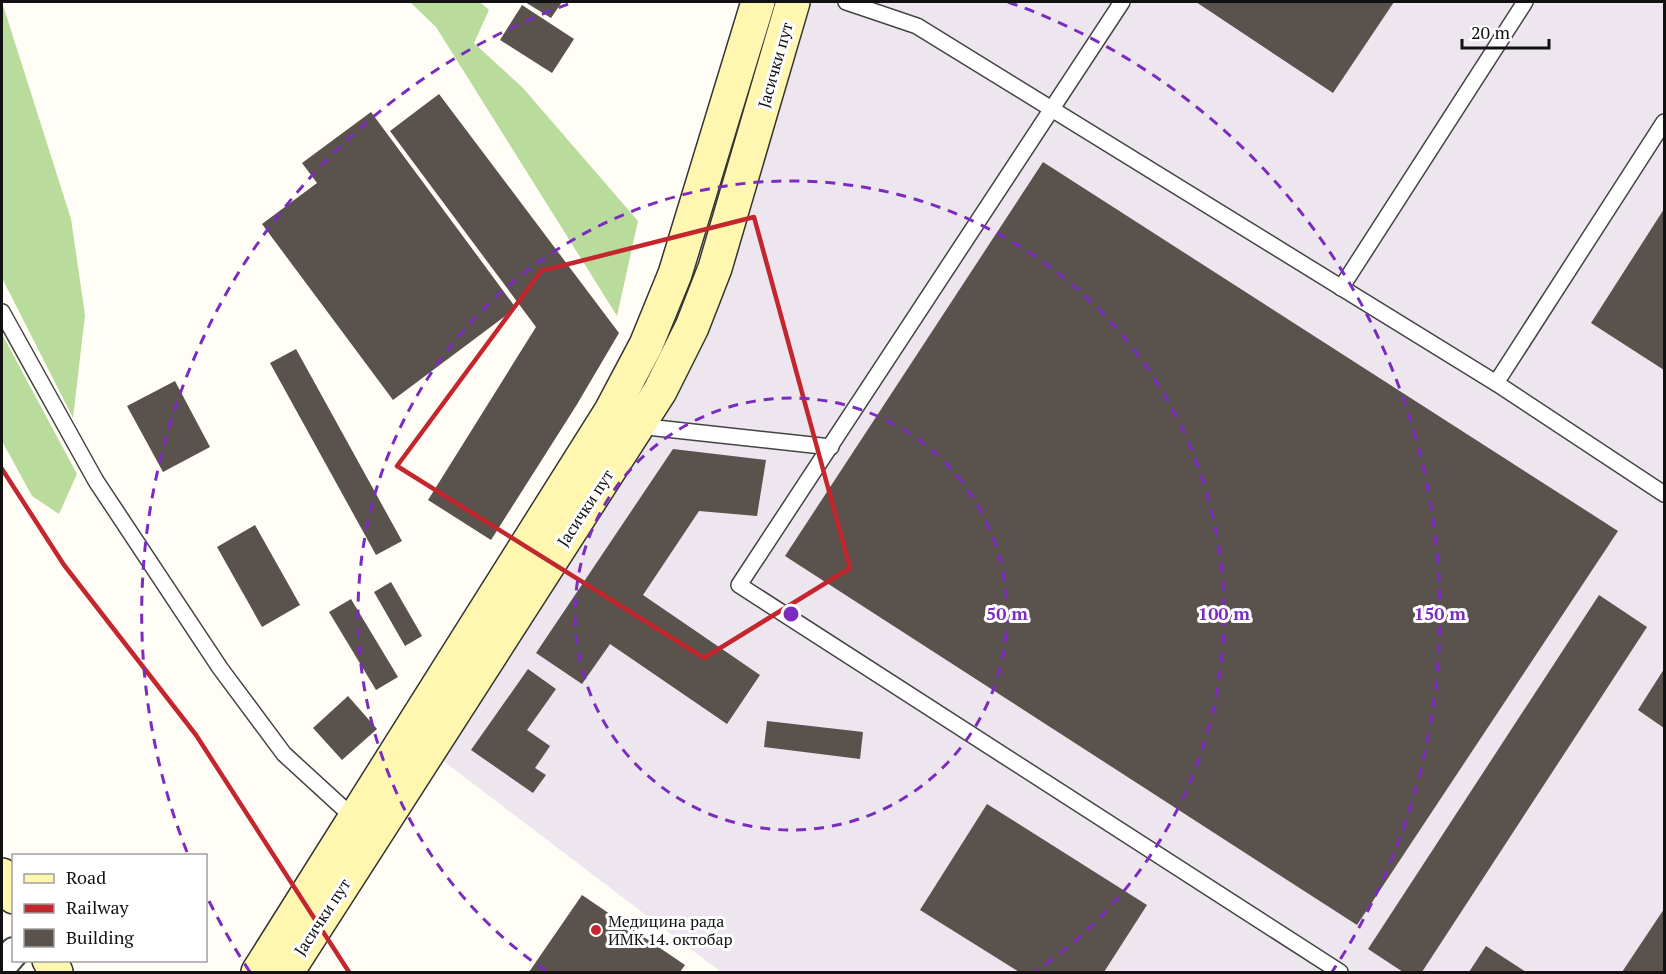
<svg xmlns="http://www.w3.org/2000/svg" width="1666" height="974" viewBox="0 0 1666 974" font-family="'PT Serif',serif">
  <rect width="100%" height="100%" fill="#fffdf5"/>
  <polygon fill="#eee6ef" points="791,2 1664,2 1664,972 721,972 430,751 660,391"/>
  <g fill="#b9dc9c">
    <polygon points="2,2 71,219 85,315 73,418 2,278"/>
    <polygon points="410,2 480,2 489,10 474,43 523,88 638,221 617,316 436,27"/>
    <polygon points="2,334 77,474 59,514 32,496 2,441"/>
  </g>
  <g fill="#5a524d">
    <polygon points="525,2 562,2 551,18"/>
    <polygon points="1196,2 1394,2 1333,93"/>
    <polygon points="522,5 574,39 552,73 500,40"/>
    <polygon points="439,94 619,333 576,406 491,540 428,500 536,327 390,131"/>
    <polygon points="371,112 516,308 393,400 262,224 317,183 302,163"/>
    <polygon points="1043,162 1618,531 1357,925 785,556"/>
    <polygon points="1664,209 1664,370 1591,323"/>
    <polygon points="296,349 402,541 376,555 270,363"/>
    <polygon points="175,381 210,447 163,472 127,406"/>
    <polygon points="673,449 766,460 757,516 699,511 643,595 760,675 727,724 610,644 582,684 536,653"/>
    <polygon points="255,525 300,605 262,627 217,547"/>
    <polygon points="391,582 422,636 405,646 374,592"/>
    <polygon points="1599,595 1647,627 1422,972 1403,972 1368,949"/>
    <polygon points="351,599 398,677 376,690 329,612"/>
    <polygon points="528,669 556,689 527,730 550,746 535,768 546,775 533,793 471,750"/>
    <polygon points="1664,669 1664,728 1638,710"/>
    <polygon points="348,696 377,729 342,760 313,728"/>
    <polygon points="767,721 863,732 860,759 764,747"/>
    <polygon points="987,804 1147,905 1104,972 1019,972 920,910"/>
    <polygon points="582,895 685,965 680,972 529,972"/>
    <polygon points="1664,909 1664,972 1622,972"/>
    <polygon points="1486,946 1526,972 1469,972"/>
  </g>
  <g fill="none" stroke-linecap="round" stroke-linejoin="round">
    <defs>
      <g id="lane">
        <polyline points="846,2 917,26 1496,383"/>
        <polyline points="1122,2 739,585 1340,972"/>
        <polyline points="1664,122 1496,383 1664,494"/>
        <polyline points="1341,288 1525,2"/>
        <polyline points="2,312 96,481 220,668 284,754 355,819"/>
        <polyline points="638,426 831,447"/>
      </g>
      <polyline id="street" points="2,966 14,952"/>
      <g id="secondary">
        <polyline points="2,875 14,897"/>
        <polyline points="49,960 56,972"/>
        <polyline points="258,972 611,411 646,345 675,274 758,2"/>
        <polyline points="287,972 660,391 692,327 715,268 793,2"/>
      </g>
    </defs>
    <use href="#lane" stroke="#444" stroke-width="18"/>
    <use href="#street" stroke="#444" stroke-width="32"/>
    <use href="#secondary" stroke="#333" stroke-width="36"/>
    <use href="#lane" stroke="#fff" stroke-width="15"/>
    <use href="#street" stroke="#fff" stroke-width="28"/>
    <use href="#secondary" stroke="#fff6b0" stroke-width="33"/>
    <polyline stroke="#c4262e" stroke-width="4.5" points="2,469 64,565 196,735 349,972"/>
  </g>
  <path fill="none" stroke="#c4262e" stroke-width="4.5" stroke-linejoin="round" d="M754,217l96,351 -146,90 -307,-192 144,-195z"/>
  <g fill="none" stroke="#7b2cbf" stroke-width="3" stroke-dasharray="10 8">
    <circle cx="791" cy="614" r="216"/>
    <path d="M546 971A433 433 0 1 1 1036 971"/>
    <path d="M250 972A649 649 0 0 1 208 899M187 852A649 649 0 0 1 574 2M1008 2A649 649 0 0 1 1332 972"/>
  </g>
  <circle fill="#c4262e" stroke="#fff" stroke-width="2" cx="596" cy="930" r="6"/>
  <g text-anchor="middle" dominant-baseline="central" stroke-width="6" stroke-linejoin="round" paint-order="stroke">
    <g font-size="16" fill="#111" stroke="#fff">
      <text transform="translate(775 65) rotate(-74)">Јасички пут</text>
      <text transform="translate(585 508) rotate(-57)">Јасички пут</text>
      <text transform="translate(322 917) rotate(-57)">Јасички пут</text>
    </g>
    <g font-size="16" fill="#111" stroke="#fff" text-anchor="start">
      <text x="608" y="921">Медицина рада<tspan x="608" dy="18">ИМК 14. октобар</tspan></text>
    </g>
  </g>
  <circle cx="791" cy="614" r="9" fill="#7b2cbf" stroke="#fff" stroke-width="3"/>
  <g font-size="18" text-anchor="middle" font-weight="bold" fill="#7b2cbf" stroke="#fff" stroke-width="6" stroke-linejoin="round" paint-order="stroke">
    <text x="1007" y="620">50 m</text>
    <text x="1224" y="620">100 m</text>
    <text x="1440" y="620">150 m</text>
  </g>
  <rect width="1666" height="974" fill="none" stroke="#111111" stroke-width="6"/>
  <rect x="12" y="854" width="195" height="108" fill="#ffffff" stroke="#a0a0a0" stroke-width="1.5"/>
  <rect x="24" y="874" width="30" height="9" fill="#fff6b0" stroke="#a0a0a0" stroke-width="1.5"/>
  <text x="66" y="884" font-size="18" fill="#111111">Road</text>
  <rect x="24" y="904" width="30" height="9" fill="#c4262e" stroke="#a0a0a0" stroke-width="1.5"/>
  <text x="66" y="914" font-size="18" fill="#111111">Railway</text>
  <rect x="24" y="929" width="30" height="18" fill="#5a524d" stroke="#a0a0a0" stroke-width="1.5"/>
  <text x="66" y="944" font-size="18" fill="#111111">Building</text>
  <path d="M1462 39v9h87v-9" fill="none" stroke="#111111" stroke-width="3"/>
  <text x="1471" y="39" font-size="18" fill="#111111" stroke="#ffffff" stroke-width="4.5" paint-order="stroke">20 m</text>
</svg>
